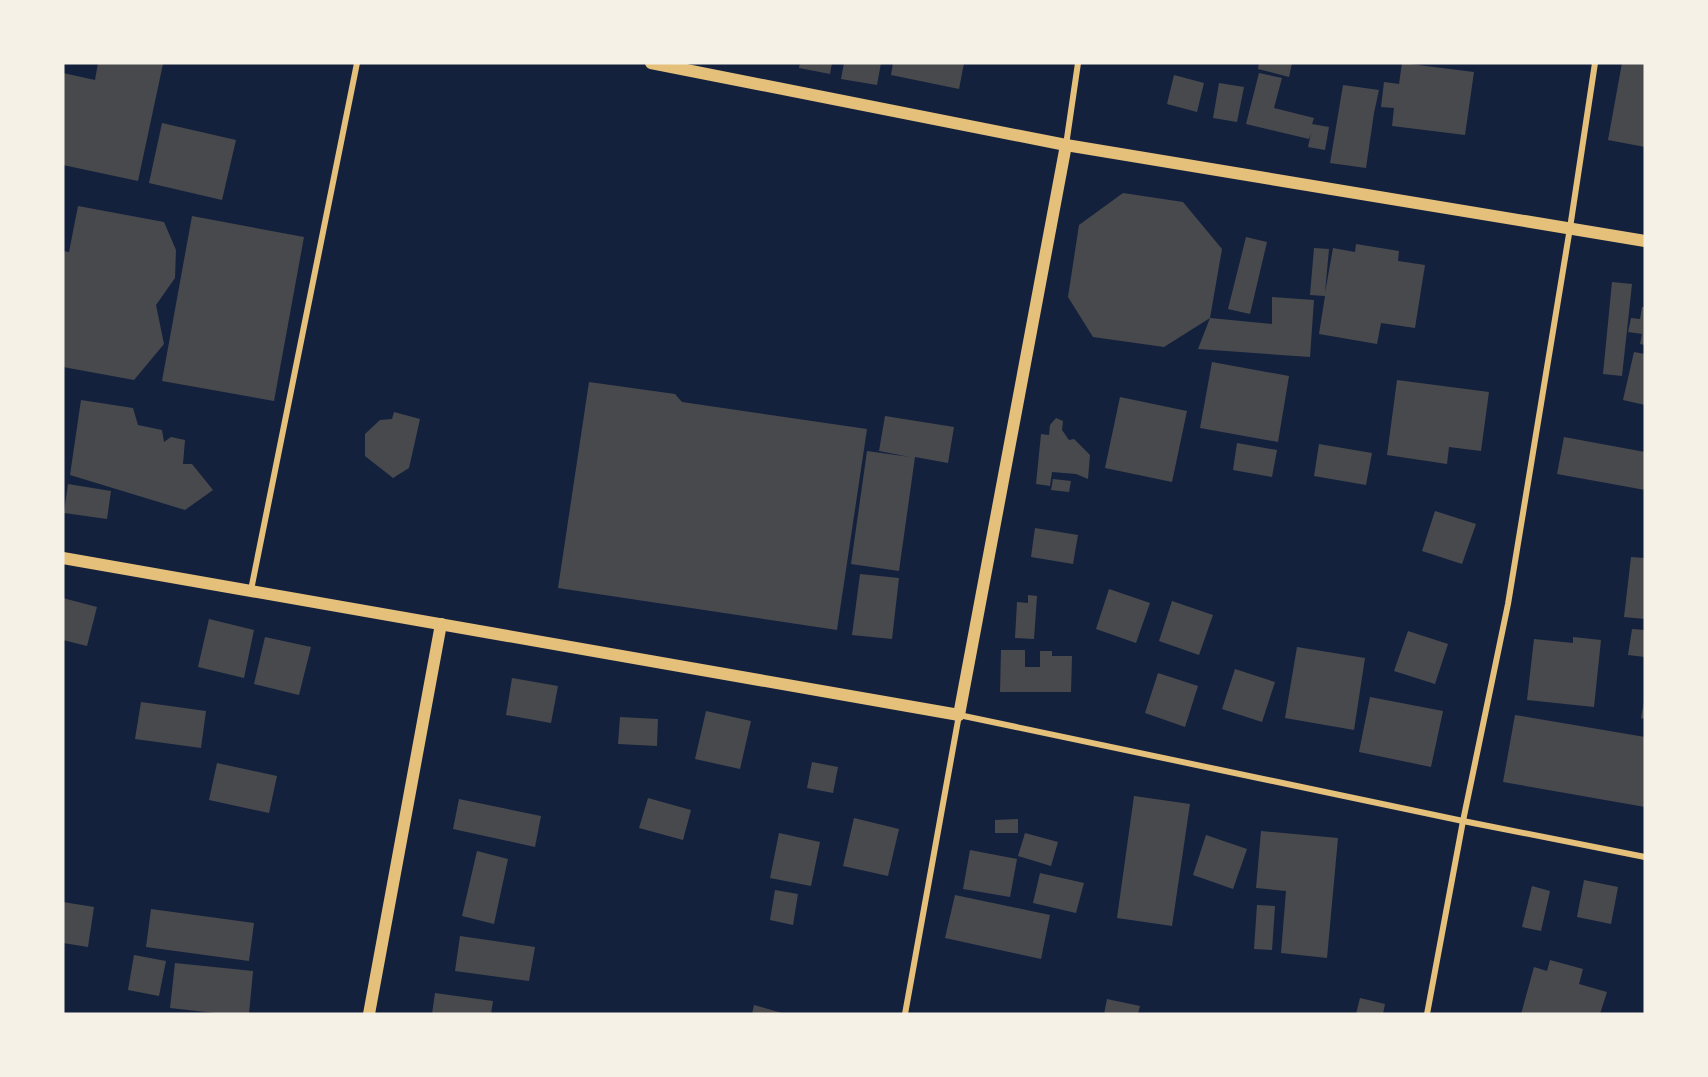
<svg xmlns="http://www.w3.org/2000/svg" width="1708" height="1077" viewBox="0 0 1708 1077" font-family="Karla,sans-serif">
  <rect width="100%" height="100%" fill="#14213d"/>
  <g fill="#48494c">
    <polygon points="98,63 163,64 138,181 63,165 63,73 95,80"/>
    <polygon points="800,63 832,63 830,74 799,68"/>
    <polygon points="844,63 881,63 877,85 841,79"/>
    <polygon points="893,63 964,63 959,89 891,75"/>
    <polygon points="1259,63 1292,63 1289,77 1258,69"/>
    <polygon points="1402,63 1474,72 1465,135 1392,126 1394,108 1381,107 1384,82 1399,84"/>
    <polygon points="1622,63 1645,63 1645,147 1608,140"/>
    <polygon points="1259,73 1282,78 1274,108 1314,118 1312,124 1329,127 1325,150 1308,147 1311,133 1309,139 1246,124"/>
    <polygon points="1174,75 1204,83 1197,112 1167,104"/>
    <polygon points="1219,83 1244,87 1237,122 1213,118"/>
    <polygon points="1343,85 1379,90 1374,113 1366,168 1330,163"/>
    <polygon points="162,123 236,140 222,200 149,183"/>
    <polygon points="1123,193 1183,202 1222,249 1210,318 1164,347 1093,337 1068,297 1079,225"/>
    <polygon points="78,206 164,222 176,250 175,278 156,305 164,344 134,380 63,367 63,251 69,252"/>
    <polygon points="192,216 304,237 274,401 162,381"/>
    <polygon points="1246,237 1267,242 1250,314 1228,309"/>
    <polygon points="1356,244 1399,251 1398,261 1425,265 1415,328 1381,323 1377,344 1319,334 1325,296 1310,295 1314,248 1329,249 1325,293 1333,248 1355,252"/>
    <polygon points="1612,282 1632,284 1622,376 1603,374"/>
    <polygon points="1272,297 1314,300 1310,357 1198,349 1210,318 1272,324"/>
    <polygon points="1642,307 1645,307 1645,345 1640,344 1642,334 1628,332 1631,318 1640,319"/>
    <polygon points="1634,352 1645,354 1645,405 1623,400"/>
    <polygon points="1212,362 1289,376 1278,442 1200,428"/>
    <polygon points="1397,380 1489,392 1481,451 1449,447 1447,464 1387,455"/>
    <polygon points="589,382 675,394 682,402 867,429 837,630 558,588"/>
    <polygon points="1120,397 1187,411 1172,482 1105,468"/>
    <polygon points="81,400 133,408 138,425 162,430 164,442 171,437 185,440 183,464 192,464 213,490 185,510 70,475"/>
    <polygon points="394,412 420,419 409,468 393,478 365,456 365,434 380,420 392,419"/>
    <polygon points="885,416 954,427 948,463 915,457 899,571 851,564 867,451 910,457 879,451"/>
    <polygon points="1056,418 1063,421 1062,430 1069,440 1074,439 1090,455 1088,479 1076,474 1052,472 1050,486 1036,484 1041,434 1049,435 1050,425"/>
    <polygon points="1564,437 1645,452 1645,490 1557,474"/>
    <polygon points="1237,443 1277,450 1272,477 1233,470"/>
    <polygon points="1319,444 1372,453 1366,485 1314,476"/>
    <polygon points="1053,479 1071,481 1069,492 1051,490"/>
    <polygon points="68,484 111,491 107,519 64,513"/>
    <polygon points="1435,511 1476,524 1462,564 1422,551"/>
    <polygon points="1035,528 1078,535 1073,564 1031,557"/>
    <polygon points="1631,557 1645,558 1645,619 1624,617"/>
    <polygon points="860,574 899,578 892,639 852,635"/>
    <polygon points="1109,589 1150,603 1136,643 1096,629"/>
    <polygon points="1028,595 1037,596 1034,639 1015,638 1017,602 1028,603"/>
    <polygon points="63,598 97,607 87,646 63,640"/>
    <polygon points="1172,601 1213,615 1199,655 1159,641"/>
    <polygon points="209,619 254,630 244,678 198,667"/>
    <polygon points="1632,629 1645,630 1645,657 1628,655"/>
    <polygon points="1408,631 1448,644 1435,684 1394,671"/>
    <polygon points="265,637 311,647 299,695 254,684"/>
    <polygon points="1573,637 1601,640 1594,707 1527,700 1534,639 1573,643"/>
    <polygon points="1297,647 1365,658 1354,730 1285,718"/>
    <polygon points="1001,650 1025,650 1025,667 1040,667 1040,651 1052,651 1052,656 1072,656 1071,692 1000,692"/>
    <polygon points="1235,669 1275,682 1262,722 1222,709"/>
    <polygon points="1158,673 1198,686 1185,727 1145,713"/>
    <polygon points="512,678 558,686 551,723 506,715"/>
    <polygon points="1370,697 1443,711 1431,767 1359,752"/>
    <polygon points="141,702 206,711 201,748 135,739"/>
    <polygon points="1644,702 1645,702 1645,719 1641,718"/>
    <polygon points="706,711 751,721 740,769 695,759"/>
    <polygon points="1515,715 1645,737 1645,807 1503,782"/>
    <polygon points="620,717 658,719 657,746 618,744"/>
    <polygon points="812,762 838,767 833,793 807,788"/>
    <polygon points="217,763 277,776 269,813 209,800"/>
    <polygon points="1134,796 1190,804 1172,926 1117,918"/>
    <polygon points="648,798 691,810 683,840 639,828"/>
    <polygon points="459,799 541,816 535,847 453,829"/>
    <polygon points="854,818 899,829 888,876 843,866"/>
    <polygon points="1018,819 1018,833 995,833 995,820"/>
    <polygon points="1261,831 1338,838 1327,958 1281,953 1286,891 1256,888"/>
    <polygon points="779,833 820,842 811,886 770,878"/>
    <polygon points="1025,833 1058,842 1051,866 1018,856"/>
    <polygon points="1206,835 1247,849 1233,889 1193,875"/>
    <polygon points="970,850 1017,859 1010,897 963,889"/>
    <polygon points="477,851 508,859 494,924 462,916"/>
    <polygon points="1040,873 1084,883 1076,913 1033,903"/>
    <polygon points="1584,880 1618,887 1611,924 1577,917"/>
    <polygon points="1532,886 1550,891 1541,931 1522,927"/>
    <polygon points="775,890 798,894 793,925 770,920"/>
    <polygon points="955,895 1050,915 1041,959 945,938"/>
    <polygon points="63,902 94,907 88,947 63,943"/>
    <polygon points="1257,905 1275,906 1272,950 1254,949"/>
    <polygon points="151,909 254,923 249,961 146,947"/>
    <polygon points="460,936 535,947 529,981 455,971"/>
    <polygon points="134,955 166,961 159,996 128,990"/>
    <polygon points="1550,960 1583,969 1579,984 1607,992 1600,1014 1521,1014 1534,967 1547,971"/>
    <polygon points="175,963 253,971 249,1014 224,1014 170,1008"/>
    <polygon points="435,993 493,1001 491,1014 432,1014"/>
    <polygon points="1360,998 1385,1004 1383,1014 1356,1014"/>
    <polygon points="1107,999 1140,1006 1138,1014 1104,1014"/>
    <polygon points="754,1005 782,1013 781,1014 752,1014"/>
  </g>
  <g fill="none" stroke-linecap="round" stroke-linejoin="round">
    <g stroke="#e5c07b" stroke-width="6">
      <polyline points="1066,145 1078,63"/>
      <polyline points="251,590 357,63"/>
      <polyline points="905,1014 959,715 1463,821 1645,857"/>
      <polyline points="1427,1014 1463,821 1508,604 1570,228 1595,63"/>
    </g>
    <g stroke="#e5c07b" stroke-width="12">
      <polyline points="651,63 1066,145 1645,241"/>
      <polyline points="63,558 959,715 1066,145"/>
      <polyline points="369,1014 441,624"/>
    </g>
  </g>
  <rect width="1708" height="1077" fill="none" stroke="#f6f1e7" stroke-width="129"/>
</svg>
